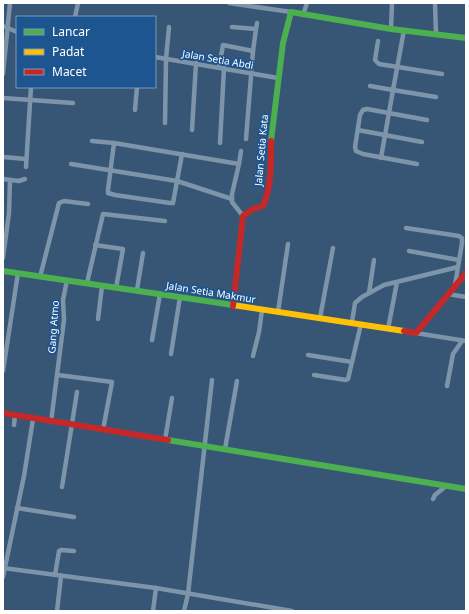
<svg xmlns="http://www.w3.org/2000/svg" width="469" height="614" viewBox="0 0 469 614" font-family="'Noto Sans',sans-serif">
  <rect width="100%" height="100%" fill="#375676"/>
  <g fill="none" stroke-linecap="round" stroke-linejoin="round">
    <g stroke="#7e94a9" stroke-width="4.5">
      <polyline points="229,3 291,12"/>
      <polyline points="435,3 436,34"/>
      <polyline points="303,15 307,3"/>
      <polyline points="75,17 78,3"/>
      <polyline points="3,26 17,32"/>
      <polyline points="232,27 256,29 253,51 246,139"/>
      <polyline points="256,29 257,23"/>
      <polyline points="391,29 392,3"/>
      <polyline points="378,41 375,60 379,64 442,74"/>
      <polyline points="155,57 278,78"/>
      <polyline points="219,67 223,45 253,51"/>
      <polyline points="3,74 10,3"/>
      <polyline points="370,86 393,90 404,30"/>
      <polyline points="3,98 73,103"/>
      <polyline points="135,110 137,87"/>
      <polyline points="165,123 166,59 169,27"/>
      <polyline points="192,130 196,63"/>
      <polyline points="358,130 422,142"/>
      <polyline points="92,141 114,143 239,164 232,194 232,202 243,216"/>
      <polyline points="114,143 108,190 108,193 115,195 170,203 173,203 182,154"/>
      <polyline points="220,143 224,68"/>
      <polyline points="3,157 26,159"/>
      <polyline points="381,158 393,90 436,97"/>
      <polyline points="71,164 177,181 232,199"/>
      <polyline points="239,164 241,151"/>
      <polyline points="417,164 363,154 356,151 355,147 360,115 363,110 367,109 427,120"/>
      <polyline points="26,167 31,87"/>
      <polyline points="3,179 19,181 25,179"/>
      <polyline points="406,228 459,236 462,238 462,243 455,285"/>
      <polyline points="95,245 123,249 116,288"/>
      <polyline points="409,251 459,260"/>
      <polyline points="3,258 9,213 10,180"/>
      <polyline points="40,277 59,203 64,201 88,204"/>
      <polyline points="87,283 103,214 165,221"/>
      <polyline points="137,290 143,253"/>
      <polyline points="369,293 374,260"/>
      <polyline points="448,294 466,297"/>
      <polyline points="278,312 288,244"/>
      <polyline points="320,318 333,248"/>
      <polyline points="98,319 102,286"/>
      <polyline points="352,322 355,303 362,297 384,285 458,267"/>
      <polyline points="388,329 397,282"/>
      <polyline points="416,333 466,341"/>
      <polyline points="152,340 160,294"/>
      <polyline points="171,354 180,297"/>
      <polyline points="308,355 352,362"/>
      <polyline points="253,356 259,332 262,310"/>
      <polyline points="3,371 18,273"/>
      <polyline points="58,375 112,382 103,430"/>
      <polyline points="314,375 346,380 348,379 361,324"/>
      <polyline points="447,386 453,354 462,341"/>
      <polyline points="51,422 64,320 63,300 67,280"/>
      <polyline points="14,425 15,415"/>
      <polyline points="165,440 172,398"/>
      <polyline points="225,449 237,381"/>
      <polyline points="62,487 77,392"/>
      <polyline points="433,499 435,495 446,486"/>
      <polyline points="17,508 74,517"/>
      <polyline points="3,568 156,588 292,611"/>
      <polyline points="55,575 59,551 61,550 74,551"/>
      <polyline points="3,577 24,476 33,419"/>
      <polyline points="57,611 61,576"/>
      <polyline points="153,611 156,588"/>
      <polyline points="184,611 188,594 212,380"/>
    </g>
    <g stroke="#4caf50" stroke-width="6">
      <polyline points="271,141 283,43 291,12 391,29 466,38"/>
      <polyline points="3,271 233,305"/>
      <polyline points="168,440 466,489"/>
    </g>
    <polyline stroke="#ffc107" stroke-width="6" points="233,305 404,331"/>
    <g stroke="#c62828" stroke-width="6">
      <path d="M233,306l10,-90 10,-7 10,-3c9,-20 8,-44 8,-65"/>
      <polyline points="404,331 416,333 466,273"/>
      <polyline points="3,413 168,440"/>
    </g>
  </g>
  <g text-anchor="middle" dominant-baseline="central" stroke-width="3.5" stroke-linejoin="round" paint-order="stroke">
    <g font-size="10" fill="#fff" stroke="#1d5590">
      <text transform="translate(218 59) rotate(10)">Jalan Setia Abdi</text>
      <text transform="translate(261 150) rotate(-85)">Jalan Setia Kata</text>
      <text transform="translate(211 292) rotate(9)">Jalan Setia Makmur</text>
      <text transform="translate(53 327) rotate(-86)">Gang Atmo</text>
    </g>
  </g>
  <rect width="469" height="614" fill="none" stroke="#ffffff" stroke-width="8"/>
  <rect x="16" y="16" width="140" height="72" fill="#1d5590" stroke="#7799bc"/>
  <rect x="24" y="29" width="20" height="6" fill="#4caf50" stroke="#7799bc"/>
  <text x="52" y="36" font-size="12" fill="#ffffff">Lancar</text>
  <rect x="24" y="49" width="20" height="6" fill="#ffc107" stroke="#7799bc"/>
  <text x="52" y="56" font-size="12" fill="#ffffff">Padat</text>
  <rect x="24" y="69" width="20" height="6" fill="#c62828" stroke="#7799bc"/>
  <text x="52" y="76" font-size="12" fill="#ffffff">Macet</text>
</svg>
